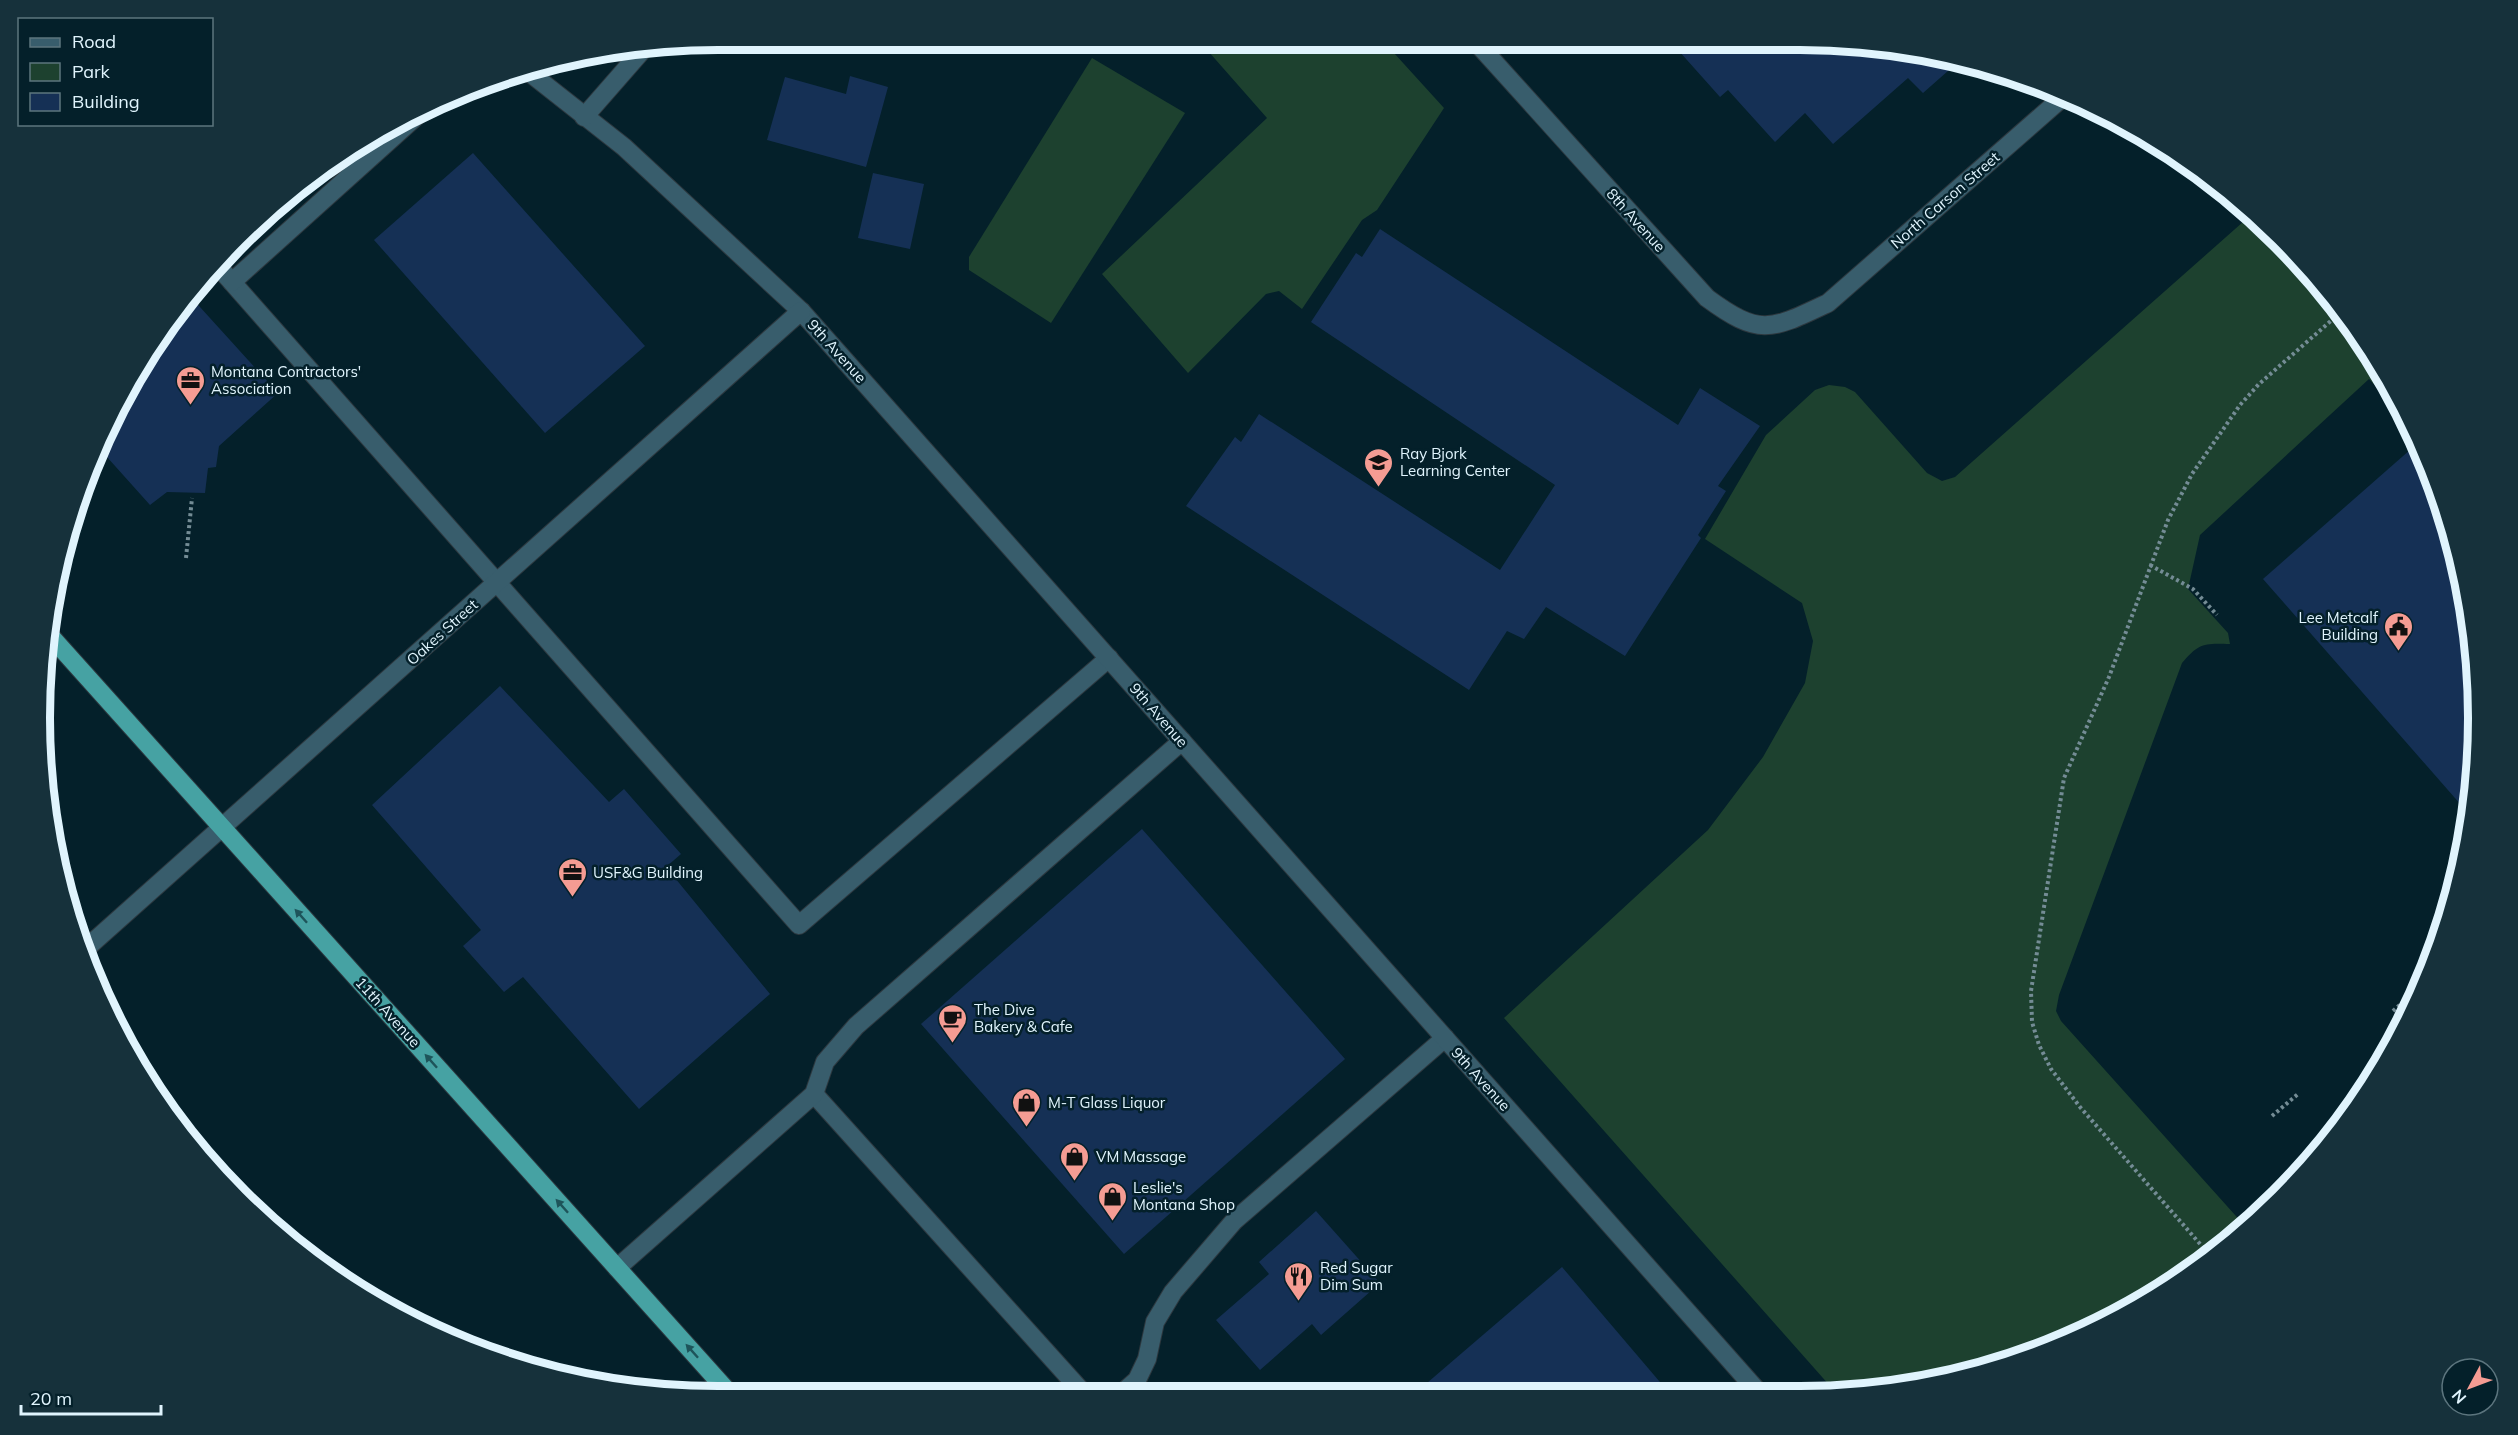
<svg xmlns="http://www.w3.org/2000/svg" width="2518" height="1435" viewBox="0 0 2518 1435" font-family="Mulish,sans-serif">
  <rect width="100%" height="100%" fill="#04202a"/>
  <g fill="#1d412f">
    <polygon points="1384,42 1444,108 1377,210 1362,220 1302,309 1279,291 1266,294 1188,373 1102,274 1267,118 1201,43"/>
    <polygon points="1092,58 1185,113 1051,323 969,270 969,257"/>
    <path d="M2252,214l28,23 84,103 35,65 -3,3 -27,-29 -169,156 -12,54 40,44 2,11c-26,-1 -31,-1 -48,19l-123,332 -3,16 5,10 183,204 -104,80 -122,55 -180,35 -334,-377 204,-188 55,-73 42,-74 8,-42 -11,-38 -97,-64 61,-104 49,-45 14,-5 16,2 10,5 72,81 15,8 13,-4z"/>
  </g>
  <g fill="#153055">
    <polygon points="1845,40 1957,63 1923,93 1908,78 1833,144 1805,113 1775,142 1728,90 1720,97 1670,41"/>
    <polygon points="850,76 888,87 866,167 767,140 785,77 846,94"/>
    <polygon points="473,153 645,346 545,433 374,240"/>
    <polygon points="873,173 924,184 910,249 858,238"/>
    <polygon points="1380,229 1678,425 1700,388 1760,426 1718,486 1726,491 1698,535 1701,538 1625,656 1546,607 1524,639 1507,631 1469,690 1186,506 1235,437 1241,442 1259,414 1500,570 1555,485 1311,322 1356,253 1362,257"/>
    <polygon points="190,296 278,393 219,446 216,467 208,468 205,493 167,492 150,505 98,447 109,418 154,340"/>
    <polygon points="2419,442 2427,458 2466,585 2479,717 2469,814 2263,579"/>
    <polygon points="500,686 609,802 624,789 681,854 666,867 770,994 639,1109 523,977 504,992 463,946 481,930 372,805"/>
    <polygon points="1142,829 1345,1059 1124,1254 921,1024"/>
    <polygon points="1316,1211 1380,1283 1321,1335 1312,1324 1260,1370 1216,1320 1269,1274 1259,1262"/>
    <polygon points="1562,1267 1671,1395 1413,1395"/>
  </g>
  <g fill="none" stroke-linecap="round" stroke-linejoin="round">
    <defs>
      <g id="service">
        <polyline points="216,264 799,925 1109,658"/>
        <polyline points="232,282 431,103"/>
        <polyline points="814,1094 1085,1395"/>
        <polyline points="617,1268 814,1094 825,1062 856,1026 1182,741"/>
        <polyline points="1120,1395 1137,1380 1147,1359 1155,1322 1173,1292 1234,1221 1445,1038"/>
      </g>
      <g id="minor">
        <path d="M1476,42l231,256c53,39 64,32 121,5l235,-206"/>
        <polyline points="525,69 624,147 801,311 1761,1395"/>
        <polyline points="584,117 647,45"/>
        <polyline points="82,952 801,311"/>
      </g>
      <polyline id="trunk" points="45,630 731,1395"/>
    </defs>
    <use href="#service" stroke="#2d383f" stroke-width="20"/>
    <use href="#minor" stroke="#2d383f" stroke-width="20"/>
    <use href="#trunk" stroke="#2d383f" stroke-width="20"/>
    <g stroke="#748c95" stroke-width="4" stroke-dasharray="3 3" stroke-linecap="butt">
      <polyline points="186,558 192,498"/>
      <polyline points="2150,565 2193,589 2217,615"/>
      <polyline points="2393,1011 2413,993"/>
      <polyline points="2272,1116 2298,1094"/>
      <polyline points="2208,1253 2080,1107 2051,1069 2039,1045 2032,1022 2031,991 2064,778 2109,677 2168,520 2192,474 2240,405 2259,384 2341,312"/>
    </g>
    <use href="#service" stroke="#385d6c" stroke-width="18"/>
    <use href="#minor" stroke="#385d6c" stroke-width="18"/>
    <use href="#trunk" stroke="#46a2a3" stroke-width="18"/>
  </g>
  <defs><path id="oneway-solid" d="M-6-.8H1V-3.2L6.5 0L1 3.2V.8H-6Z" transform="scale(1.5)"/></defs>
  <g fill="#1e545a">
    <use href="#oneway-solid" transform="translate(301 916) rotate(-132)"/>
    <use href="#oneway-solid" transform="translate(431 1061) rotate(-132)"/>
    <use href="#oneway-solid" transform="translate(562 1206) rotate(-132)"/>
    <use href="#oneway-solid" transform="translate(692 1351) rotate(-132)"/>
  </g>
  <defs>
    <symbol id="office-pin" viewBox="-11 -11 22 30"><path d="M0 17L-7.5 6A9.5 9.5 0 1 1 7.5 6Z" fill="#f59c93" stroke="#04202a"/><path d="M-6-3h4V-5.5h4V-3h4V5H-6ZM-1-4.5V-3h2v-1.5ZM-6 0V1H6V0Z" fill="#111"/></symbol>
    <symbol id="school-pin" viewBox="-11 -11 22 30"><path d="M0 17L-7.5 6A9.5 9.5 0 1 1 7.5 6Z" fill="#f59c93" stroke="#04202a"/><path d="M0-5L7-2L0 1L-7-2ZM-4 1L0 2.5L4 1V4Q0 6-4 4Z" fill="#111"/></symbol>
    <symbol id="civic-pin" viewBox="-11 -11 22 30"><path d="M0 17L-7.5 6A9.5 9.5 0 1 1 7.5 6Z" fill="#f59c93" stroke="#04202a"/><path d="M-.6-6.5H3V-4.5H.6V-3L4-1V1h2V6H-6V1h2V-1L-.6-3ZM-1.2 2.5V6h2.4V2.5Z" fill="#111"/></symbol>
    <symbol id="cafe-pin" viewBox="-11 -11 22 30"><path d="M0 17L-7.5 6A9.5 9.5 0 1 1 7.5 6Z" fill="#f59c93" stroke="#04202a"/><path d="M-5.5-4.5H6V0H3Q3 3.5 0 3.5H-2.5Q-5.5 3.5-5.5 0ZM3-3.2v2h1.7v-2ZM-6 4.5H4V6H-6Z" fill="#111"/></symbol>
    <symbol id="shop-pin" viewBox="-11 -11 22 30"><path d="M0 17L-7.5 6A9.5 9.5 0 1 1 7.5 6Z" fill="#f59c93" stroke="#04202a"/><path d="M-5-2.5h2.3a2.7 3.5 0 0 1 5.4 0H5L5.5 6h-11ZM-1.5-2.5h3a1.5 2.3 0 0 0-3 0Z" fill="#111"/></symbol>
    <symbol id="restaurant-pin" viewBox="-11 -11 22 30"><path d="M0 17L-7.5 6A9.5 9.5 0 1 1 7.5 6Z" fill="#f59c93" stroke="#04202a"/><path d="M-5-6h1v4h1v-4h1v4h1v-4h1v5L-1.5 .5V6h-2V.5L-5-1ZM5-6V6H3V1.5H1.5Q1.5-4 5-6Z" fill="#111"/></symbol>
  </defs>
  <g fill-rule="evenodd">
    <use href="#office-pin" x="174" y="364" width="33" height="45"/>
    <use href="#school-pin" x="1362" y="446" width="33" height="45"/>
    <use href="#civic-pin" x="2382" y="610" width="33" height="45"/>
    <use href="#office-pin" x="556" y="856" width="33" height="45"/>
    <use href="#cafe-pin" x="936" y="1002" width="33" height="45"/>
    <use href="#shop-pin" x="1010" y="1086" width="33" height="45"/>
    <use href="#shop-pin" x="1058" y="1140" width="33" height="45"/>
    <use href="#shop-pin" x="1096" y="1180" width="33" height="45"/>
    <use href="#restaurant-pin" x="1282" y="1260" width="33" height="45"/>
  </g>
  <g text-anchor="middle" dominant-baseline="central" stroke-width="5" stroke-linejoin="round" paint-order="stroke">
    <g font-size="15" fill="#e0f4fd" stroke="#04202a">
      <text transform="translate(1945 200) rotate(-41)">North Carson Street</text>
      <text transform="translate(1636 220) rotate(48)">8th Avenue</text>
      <text transform="translate(837 351) rotate(48)">9th Avenue</text>
      <text transform="translate(442 632) rotate(-42)">Oakes Street</text>
      <text transform="translate(1159 715) rotate(49)">9th Avenue</text>
      <text transform="translate(388 1012) rotate(48)">11th Avenue</text>
      <text transform="translate(1481 1079) rotate(48)">9th Avenue</text>
    </g>
    <g font-size="15" fill="#e0f4fd" stroke="#04202a" text-anchor="start">
      <text x="211" y="371">Montana Contractors'<tspan x="211" dy="17">Association</tspan></text>
      <text x="1400" y="453">Ray Bjork<tspan x="1400" dy="17">Learning Center</tspan></text>
      <text x="2378" y="617" text-anchor="end">Lee Metcalf<tspan x="2378" dy="17">Building</tspan></text>
      <text x="593" y="872">USF&amp;G Building</text>
      <text x="974" y="1009">The Dive<tspan x="974" dy="17">Bakery &amp; Cafe</tspan></text>
      <text x="1048" y="1102">M-T Glass Liquor</text>
      <text x="1096" y="1156">VM Massage</text>
      <text x="1133" y="1187">Leslie's<tspan x="1133" dy="17">Montana Shop</tspan></text>
      <text x="1320" y="1267">Red Sugar<tspan x="1320" dy="17">Dim Sum</tspan></text>
    </g>
  </g>
  <path d="M0 0H2518V1435H0ZM718 50H1800A668 668 0 0 1 2468 718V718A668 668 0 0 1 1800 1386H718A668 668 0 0 1 50 718V718A668 668 0 0 1 718 50Z" fill="#16313b" fill-rule="evenodd"/>
  <path fill="none" stroke="#e0f4fd" stroke-width="8" d="M718 50H1800A668 668 0 0 1 2468 718V718A668 668 0 0 1 1800 1386H718A668 668 0 0 1 50 718V718A668 668 0 0 1 718 50Z"/>
  <rect x="18" y="18" width="195" height="108" fill="#04202a" stroke="#5c757e" stroke-width="1.5"/>
  <rect x="30" y="38" width="30" height="9" fill="#385d6c" stroke="#5c757e" stroke-width="1.5"/>
  <text x="72" y="48" font-size="18" fill="#e0f4fd">Road</text>
  <rect x="30" y="63" width="30" height="18" fill="#1d412f" stroke="#5c757e" stroke-width="1.5"/>
  <text x="72" y="78" font-size="18" fill="#e0f4fd">Park</text>
  <rect x="30" y="93" width="30" height="18" fill="#153055" stroke="#5c757e" stroke-width="1.5"/>
  <text x="72" y="108" font-size="18" fill="#e0f4fd">Building</text>
  <g transform="translate(2470 1387) rotate(229)"><circle r="28" fill="#04202a" stroke="#5c757e" stroke-width="1.5"/>
  <path d="M0-4.5L10 22L0 15L-10 22Z" fill="#f59c93"/>
  <text y="-9" font-size="16" font-weight="bold" text-anchor="middle" fill="#e0f4fd">N</text>
  </g>
  <path d="M21 1405v9h140v-9" fill="none" stroke="#e0f4fd" stroke-width="3"/>
  <text x="30" y="1405" font-size="18" fill="#e0f4fd" stroke="#04202a" stroke-width="4.5" paint-order="stroke">20 m</text>
</svg>
